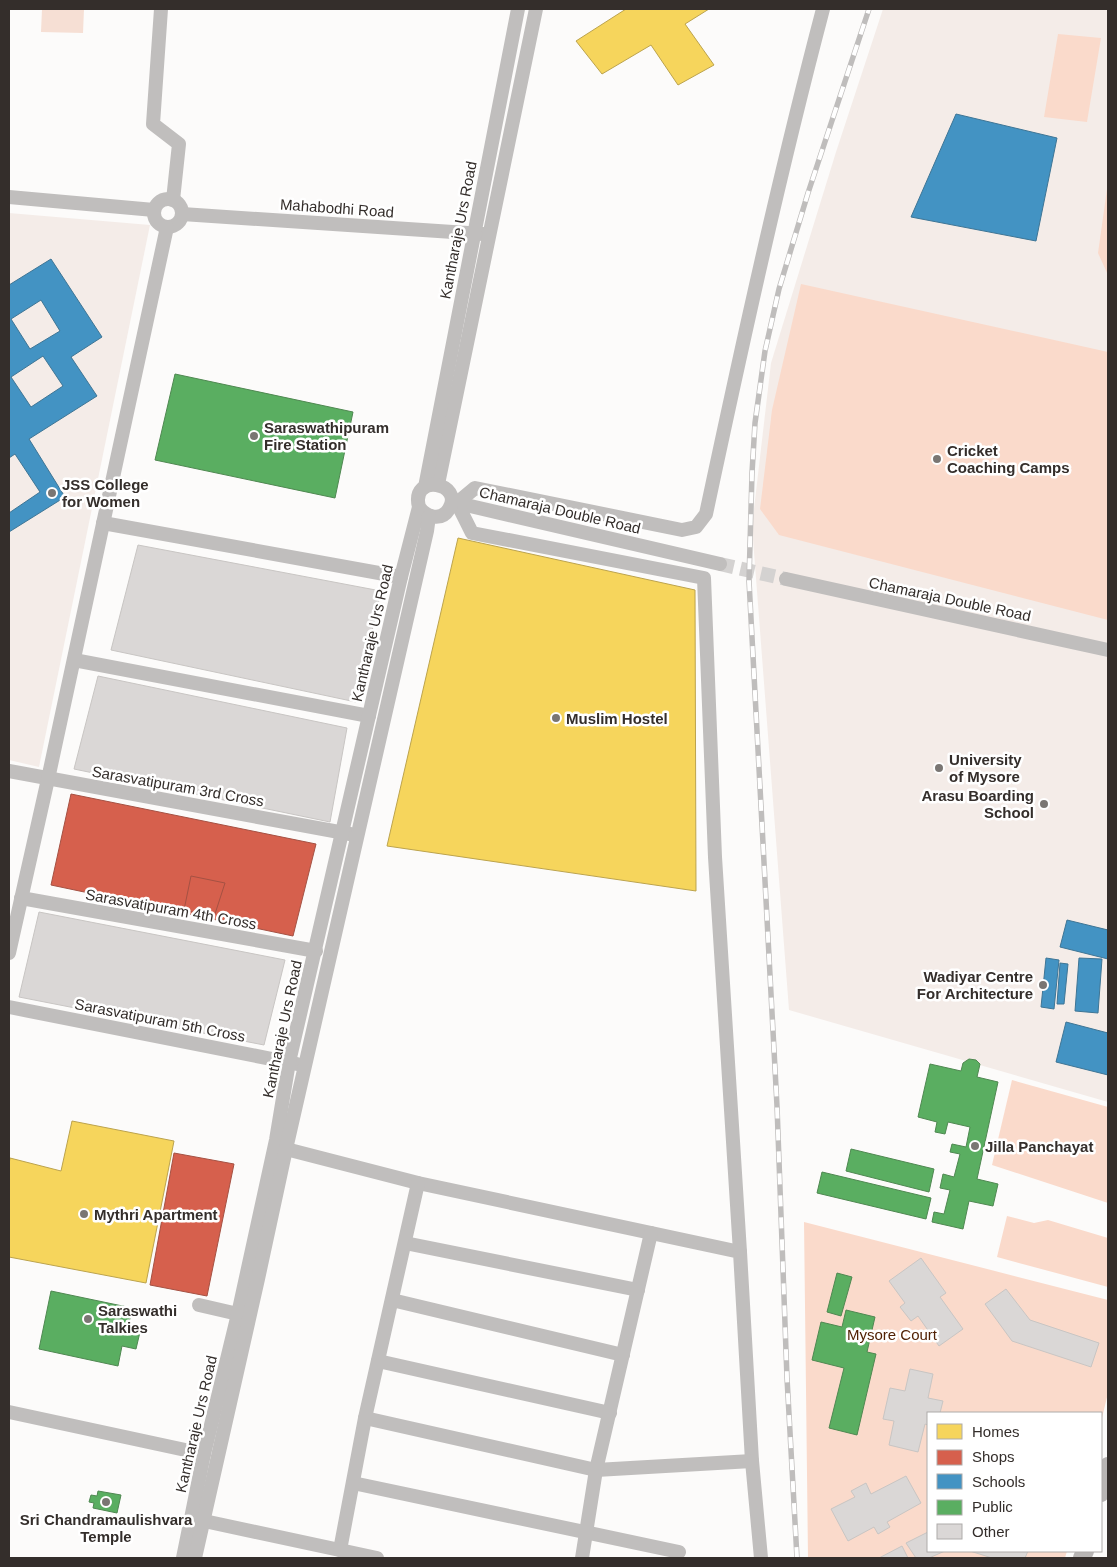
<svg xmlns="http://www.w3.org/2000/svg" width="1117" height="1567" viewBox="0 0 1117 1567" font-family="Helvetica,sans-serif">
  <rect width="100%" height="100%" fill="#fcfbfa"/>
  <g fill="#f4ece8">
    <polygon points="883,9 1108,9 1108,1102 789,1010 752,526 771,363 836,152"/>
    <polygon points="9,213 150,225 39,767 9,760"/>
  </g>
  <g fill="#fadacb">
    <polygon points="1058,34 1101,38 1087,122 1044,117"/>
    <polygon points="1108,182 1108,275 1098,253"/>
    <polygon points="801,284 1108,352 1108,620 779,535 760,509 772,410"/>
    <polygon points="1012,1080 1108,1107 1108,1203 992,1165"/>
    <polygon points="1007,1216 1034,1223 1048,1220 1108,1238 1108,1287 997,1257"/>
    <polygon points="804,1222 1108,1300 1108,1393 1101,1422 1101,1413 928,1413 928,1551 1067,1551 1065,1558 808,1558"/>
  </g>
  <polygon fill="#f6dfd4" points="42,9 84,9 83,33 41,32"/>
  <g fill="#f6d55c" stroke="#bca34d">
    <polygon points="626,9 709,9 685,24 714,65 678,85 651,45 602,74 576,41"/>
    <polygon points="458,538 695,590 696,891 387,846"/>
    <polygon points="72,1121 174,1141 146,1283 9,1257 9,1164 10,1158 61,1171"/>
  </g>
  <g fill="#d6604d" stroke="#a55143">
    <polygon points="71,794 316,844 293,936 51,885"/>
    <polygon points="191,876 225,883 214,917 184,910"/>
    <polygon points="174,1153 234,1164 207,1296 150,1285"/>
  </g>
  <g fill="#4393c3" stroke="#3e7595" fill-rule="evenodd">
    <polygon points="956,114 1057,138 1036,241 911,217"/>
    <path d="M51,259l51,78 -31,20 26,39 -68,43 36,58 -56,35v-19l31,-21 -25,-38 -6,4v-173zM41,300l19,31 -30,18 -19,-30zM43,356l20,30 -32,21 -20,-30z"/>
    <polygon points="1067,920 1108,930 1108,959 1060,947"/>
    <polygon points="1046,958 1059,960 1054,1009 1041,1007"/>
    <polygon points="1079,958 1102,959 1098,1013 1075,1011"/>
    <polygon points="1060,963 1068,964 1064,1004 1057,1004"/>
    <polygon points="1066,1022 1108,1033 1108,1075 1056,1062"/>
  </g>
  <g fill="#5aae61" stroke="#4f8851">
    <polygon points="175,374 353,412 335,498 155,460"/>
    <polygon points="969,1059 976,1060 980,1064 977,1077 998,1082 977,1179 998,1184 993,1206 969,1201 963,1229 932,1222 934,1212 944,1214 950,1190 940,1188 943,1174 954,1177 960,1154 950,1152 952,1144 966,1147 970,1127 948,1122 945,1134 935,1132 937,1122 918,1117 930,1064 961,1071 963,1063"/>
    <polygon points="851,1149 934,1169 929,1192 846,1171"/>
    <polygon points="822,1172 931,1198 926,1219 817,1193"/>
    <polygon points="837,1273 852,1277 841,1316 827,1312"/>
    <polygon points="51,1291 132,1308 128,1329 140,1332 136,1349 122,1346 118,1366 39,1349"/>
    <polygon points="846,1310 875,1317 867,1352 876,1354 857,1435 829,1428 844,1368 812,1360 821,1322 842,1327"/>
    <polygon points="98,1491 121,1495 117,1513 93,1508 94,1503 89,1502 91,1495 97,1496"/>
  </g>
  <g fill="#dad7d6" stroke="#c8c5c3">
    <polygon points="138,545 381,591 356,702 111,650"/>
    <polygon points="98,676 347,728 330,822 74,769"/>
    <polygon points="39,912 285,960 264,1045 19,997"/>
    <polygon points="921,1258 946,1293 940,1297 963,1329 939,1346 918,1316 911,1321 900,1307 905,1303 889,1281"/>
    <polygon points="1006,1289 1030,1320 1099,1343 1091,1367 1012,1341 985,1304"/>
    <polygon points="910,1369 933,1374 928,1398 943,1401 940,1413 928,1413 928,1425 925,1424 918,1452 889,1445 894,1421 883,1419 890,1388 905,1391"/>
    <polygon points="906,1476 921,1503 887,1522 890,1527 878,1534 874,1527 848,1541 831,1509 855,1497 851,1491 866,1483 871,1494"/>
    <polygon points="928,1532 928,1551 945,1551 929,1558 916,1558 906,1543"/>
    <polygon points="902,1546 908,1558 879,1558"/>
    <polygon points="970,1551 1028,1551 1025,1558 992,1558"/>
  </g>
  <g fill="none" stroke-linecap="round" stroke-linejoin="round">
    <polyline stroke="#d4d2d1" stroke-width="14" stroke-dasharray="14 7" stroke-linecap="butt" points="720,564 786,579"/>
    <g stroke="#c0bebd" stroke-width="14">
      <polyline points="161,9 153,124 179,144 173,200"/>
      <polyline points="9,197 154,210"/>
      <circle cx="168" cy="213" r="14"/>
      <polyline points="182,214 483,234"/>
      <polyline points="438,484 536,9"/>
      <polyline points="425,487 518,9"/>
      <polyline points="453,502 720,564"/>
      <polyline points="103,523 401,577"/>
      <polyline points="786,579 1108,650"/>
      <polyline points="74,660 369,716"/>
      <polyline points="9,771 350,834"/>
      <polyline points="21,898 316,951"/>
      <polyline points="9,953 48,779 167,227"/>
      <polyline points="9,1007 297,1064"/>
      <polyline points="286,1149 418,1183 740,1252 752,1461 761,1558"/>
      <polyline points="405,1243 638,1290"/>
      <path d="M740,1252l-25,-395 -11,-279 -232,-45 -15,-30 18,-15 207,42 14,-3 10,-13c36,-169 73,-338 117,-505"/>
      <polyline points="392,1300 623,1355"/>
      <polyline points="199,1305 238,1314"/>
      <polyline points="378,1361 610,1413"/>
      <polyline points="9,1412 204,1454"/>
      <polyline points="365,1418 596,1470 752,1461"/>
      <polyline points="353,1483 679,1552"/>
      <polyline points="195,1519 377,1558"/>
      <polyline points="340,1550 365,1418 418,1183"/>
      <path d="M183,1558l21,-104 34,-140 38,-174 13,-78 112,-485 18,-70c-9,-35 46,-24 30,2 -8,13 -23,8 -30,-2"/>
      <polyline points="195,1558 258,1279 286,1149 427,531 429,516"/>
      <polyline points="582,1558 596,1470 651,1233"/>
    </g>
    <g stroke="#b8b5b4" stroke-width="18">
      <polyline points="1101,1493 1108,1466"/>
      <polyline points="1082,1558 1085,1551"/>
    </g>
    <defs>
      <polyline id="rail" points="797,1558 787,1378 777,1106 749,581 752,473 755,423 765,351 779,289 808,193 869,9"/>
    </defs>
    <use href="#rail" stroke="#bfbdbc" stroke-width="5.5"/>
    <use href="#rail" stroke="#fff" stroke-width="4" stroke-dasharray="11" stroke-linecap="butt"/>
  </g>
  <g fill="#7a7673" stroke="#fff" stroke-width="2">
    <circle cx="254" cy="436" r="5"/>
    <circle cx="937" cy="459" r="5"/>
    <circle cx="52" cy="493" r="5"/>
    <circle cx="556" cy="718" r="5"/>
    <circle cx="939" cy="768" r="5"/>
    <circle cx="1044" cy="804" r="5"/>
    <circle cx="1043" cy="985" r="5"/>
    <circle cx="975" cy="1146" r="5"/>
    <circle cx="84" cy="1214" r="5"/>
    <circle cx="88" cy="1319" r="5"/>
    <circle cx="106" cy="1502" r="5"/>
  </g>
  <g text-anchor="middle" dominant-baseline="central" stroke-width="5" stroke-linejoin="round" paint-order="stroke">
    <g font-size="15" fill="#342e2b" stroke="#fff">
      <text transform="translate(337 208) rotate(4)">Mahabodhi Road</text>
      <text transform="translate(458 230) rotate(-79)">Kantharaje Urs Road</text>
      <text transform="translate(560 510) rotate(13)">Chamaraja Double Road</text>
      <text transform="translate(950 599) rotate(12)">Chamaraja Double Road</text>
      <text transform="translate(372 633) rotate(-77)">Kantharaje Urs Road</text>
      <text transform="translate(178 786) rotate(10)">Sarasvatipuram 3rd Cross</text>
      <text transform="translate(171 909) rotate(10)">Sarasvatipuram 4th Cross</text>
      <text transform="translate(160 1020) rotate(11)">Sarasvatipuram 5th Cross</text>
      <text transform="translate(282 1029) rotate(-78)">Kantharaje Urs Road</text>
      <text transform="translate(196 1424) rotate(-77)">Kantharaje Urs Road</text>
    </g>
    <g font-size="15" font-weight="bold" fill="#342e2b" stroke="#fff" text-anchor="start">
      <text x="264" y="427">Saraswathipuram<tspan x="264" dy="17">Fire Station</tspan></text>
      <text x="947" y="450">Cricket<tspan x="947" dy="17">Coaching Camps</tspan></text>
      <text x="62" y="484">JSS College<tspan x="62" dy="17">for Women</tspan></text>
      <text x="566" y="718">Muslim Hostel</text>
      <text x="949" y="759">University<tspan x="949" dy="17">of Mysore</tspan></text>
      <text x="1034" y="795" text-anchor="end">Arasu Boarding<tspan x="1034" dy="17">School</tspan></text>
      <text x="1033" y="976" text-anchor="end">Wadiyar Centre<tspan x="1033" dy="17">For Architecture</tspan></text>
      <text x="985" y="1146">Jilla Panchayat</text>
      <text x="94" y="1214">Mythri Apartment</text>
      <text x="98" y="1310">Saraswathi<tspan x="98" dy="17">Talkies</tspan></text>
      <text x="106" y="1519" text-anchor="middle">Sri Chandramaulishvara<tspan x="106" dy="17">Temple</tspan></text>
    </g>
    <g font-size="15" fill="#512104" stroke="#fff">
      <text x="892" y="1334">Mysore Court</text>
    </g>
  </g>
  <rect width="1117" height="1567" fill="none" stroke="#342e2b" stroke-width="20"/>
  <rect x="927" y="1412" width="175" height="140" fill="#ffffff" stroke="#aeabaa"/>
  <rect x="937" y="1424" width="25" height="15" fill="#f6d55c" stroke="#aeabaa"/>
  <text x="972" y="1437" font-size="15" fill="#342e2b">Homes</text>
  <rect x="937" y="1450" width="25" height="15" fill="#d6604d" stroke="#aeabaa"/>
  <text x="972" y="1462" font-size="15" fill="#342e2b">Shops</text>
  <rect x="937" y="1474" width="25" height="15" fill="#4393c3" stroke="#aeabaa"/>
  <text x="972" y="1487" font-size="15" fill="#342e2b">Schools</text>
  <rect x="937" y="1500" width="25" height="15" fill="#5aae61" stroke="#aeabaa"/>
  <text x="972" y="1512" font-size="15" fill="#342e2b">Public</text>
  <rect x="937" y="1524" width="25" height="15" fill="#dad7d6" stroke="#aeabaa"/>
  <text x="972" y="1537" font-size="15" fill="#342e2b">Other</text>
</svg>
